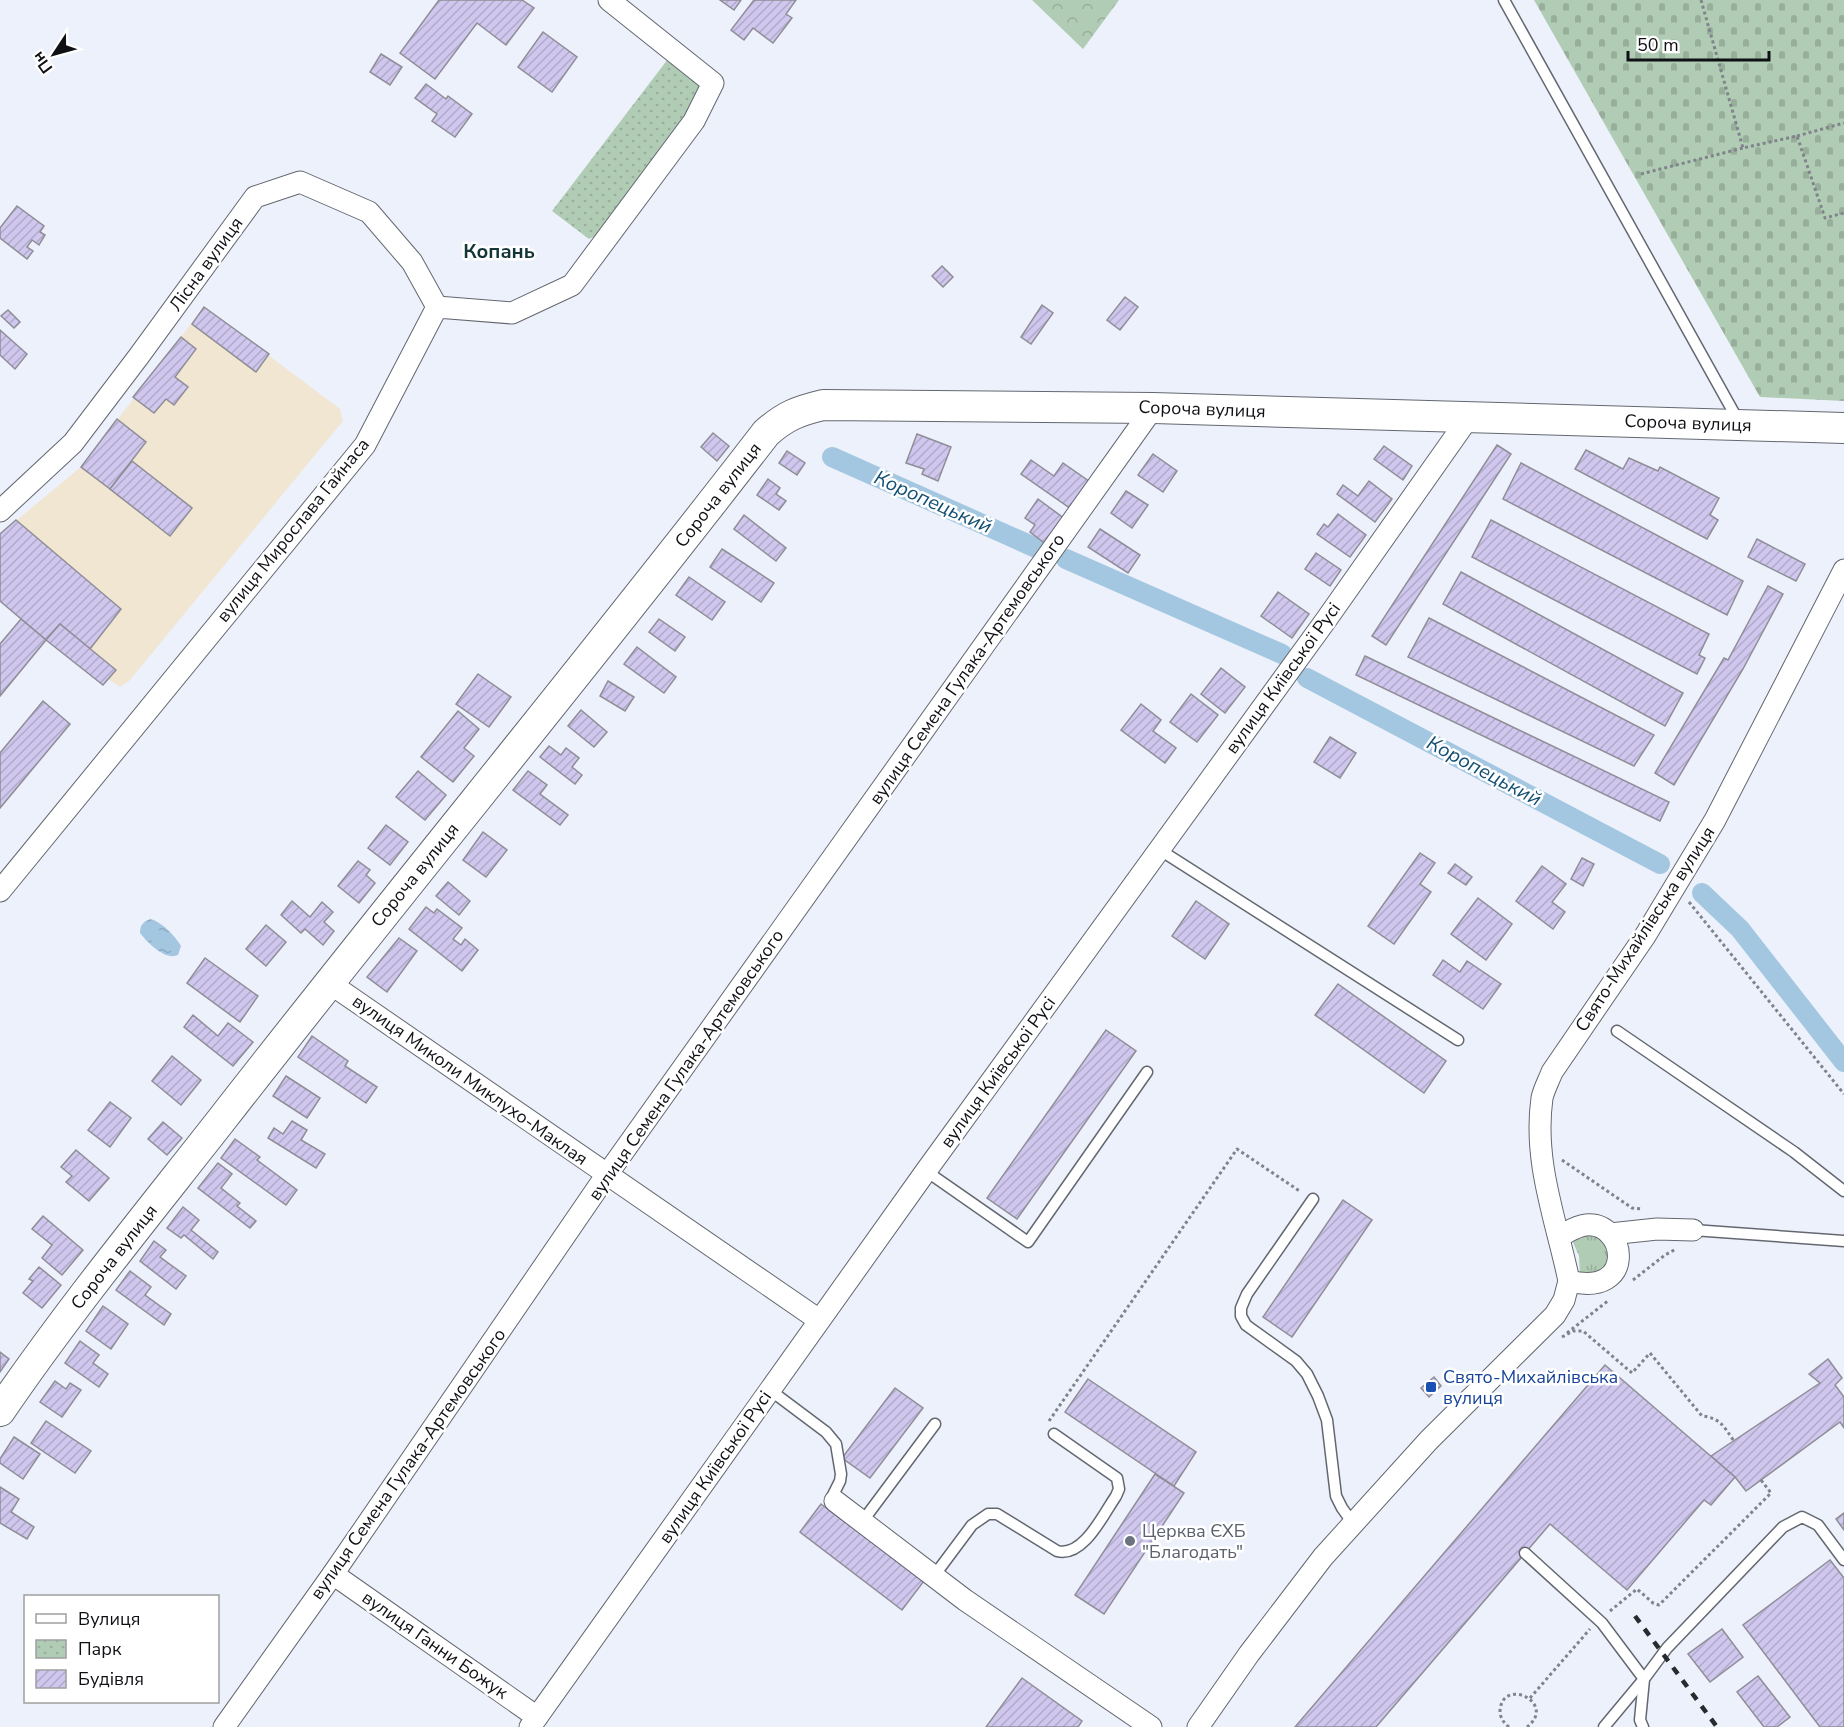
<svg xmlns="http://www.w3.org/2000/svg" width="1844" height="1727" viewBox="0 0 1844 1727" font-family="'Nunito Sans',sans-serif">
  <defs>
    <pattern id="grass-tufts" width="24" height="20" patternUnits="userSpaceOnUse" patternTransform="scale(1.5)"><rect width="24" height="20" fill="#b1ccb4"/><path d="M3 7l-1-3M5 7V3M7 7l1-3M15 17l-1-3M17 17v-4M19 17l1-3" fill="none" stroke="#97ae9a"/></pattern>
    <pattern id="forest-crowns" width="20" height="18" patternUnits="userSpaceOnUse" patternTransform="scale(1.5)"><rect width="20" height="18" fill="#b1ccb4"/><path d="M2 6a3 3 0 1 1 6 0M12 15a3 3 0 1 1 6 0" fill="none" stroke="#97ae9a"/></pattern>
    <pattern id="cemetery-stones" width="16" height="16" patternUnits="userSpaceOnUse" patternTransform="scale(1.5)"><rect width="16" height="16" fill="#b1ccb4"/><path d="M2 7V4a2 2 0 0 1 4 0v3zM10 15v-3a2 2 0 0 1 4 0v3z" fill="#97ae9a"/></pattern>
    <pattern id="park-dots" width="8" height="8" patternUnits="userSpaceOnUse" patternTransform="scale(1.5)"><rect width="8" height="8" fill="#b1ccb4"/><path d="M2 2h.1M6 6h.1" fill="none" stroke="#97ae9a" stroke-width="1.8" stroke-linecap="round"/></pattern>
    <pattern id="water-ripples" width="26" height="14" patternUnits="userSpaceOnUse" patternTransform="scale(1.5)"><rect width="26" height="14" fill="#a4c7e1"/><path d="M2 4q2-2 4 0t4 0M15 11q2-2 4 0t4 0" fill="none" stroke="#8caac0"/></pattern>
    <pattern id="building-hatch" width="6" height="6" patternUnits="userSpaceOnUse" patternTransform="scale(1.5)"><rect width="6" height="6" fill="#cfc7ed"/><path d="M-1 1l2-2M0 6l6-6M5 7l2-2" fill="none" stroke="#b1aaca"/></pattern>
  </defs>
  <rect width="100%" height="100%" fill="#ecf1fb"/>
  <polygon fill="#f0e6d1" points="204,307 340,409 343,421 129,681 120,687 108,679 103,685 46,640 0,696 0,644 21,619 0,601 0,534 81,467"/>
  <polygon fill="url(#grass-tufts)" points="1589,1234 1602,1239 1610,1250 1606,1270 1580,1275 1579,1256 1572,1240"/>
  <polygon fill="url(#forest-crowns)" points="1032,0 1119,0 1083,49"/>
  <polygon fill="url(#cemetery-stones)" points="1534,0 1844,0 1844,401 1760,397"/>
  <polygon fill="url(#park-dots)" points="668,59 700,85 684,119 598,235 589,239 552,211"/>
  <path fill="url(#water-ripples)" d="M150,919c11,2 25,17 31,27l-3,9c-13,6 -31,-13 -38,-22 0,-8 3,-11 10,-14z"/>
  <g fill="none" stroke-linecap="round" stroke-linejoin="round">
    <g stroke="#a4c7e1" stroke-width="20">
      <polyline points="832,457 1034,547"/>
      <polyline points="1066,559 1282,654"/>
      <polyline points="1307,678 1660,864"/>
      <polyline points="1702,893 1740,929 1844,1062"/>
    </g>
  </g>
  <g fill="url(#building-hatch)" stroke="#8f8d97" stroke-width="1.5">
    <polygon points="439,0 522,0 534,8 506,45 477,23 435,79 400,53"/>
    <polygon points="720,0 741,0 734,10"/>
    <polygon points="754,0 796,0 786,14 792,18 773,43 753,28 744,40 731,30"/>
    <polygon points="543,32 577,57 552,92 518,67"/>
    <polygon points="381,54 402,67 390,85 370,72"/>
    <polygon points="426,84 446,99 448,96 472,114 455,137 432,121 437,114 415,98"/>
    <polygon points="17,206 44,226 40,232 45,235 39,245 32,240 27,247 33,251 27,259 0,238 0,228"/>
    <polygon points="942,266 953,277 943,287 932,276"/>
    <polygon points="1125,297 1138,307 1120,330 1107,320"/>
    <polygon points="1042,305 1053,313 1031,344 1021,337"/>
    <polygon points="204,307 269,354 256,372 192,324"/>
    <polygon points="8,310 20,322 14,328 1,316"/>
    <polygon points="0,330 27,354 15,369 0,355"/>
    <polygon points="181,337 196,349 175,377 188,387 174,405 166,399 154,413 133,397"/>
    <polygon points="117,419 146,442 110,489 81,467"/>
    <polygon points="713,433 729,446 717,461 701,447"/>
    <polygon points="917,434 951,447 938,481 922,474 924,469 906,463"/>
    <polygon points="1497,445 1511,454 1386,645 1372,636"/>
    <polygon points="1384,446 1412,466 1403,480 1374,459"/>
    <polygon points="1586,450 1623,469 1629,458 1658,471 1660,467 1719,498 1710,515 1718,520 1707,539 1575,469"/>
    <polygon points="787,451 805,463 797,475 779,463"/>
    <polygon points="1153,454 1177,471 1163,492 1138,475"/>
    <polygon points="1031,460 1054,476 1063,463 1093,484 1074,511 1021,474"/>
    <polygon points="132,461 192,508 170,536 110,489"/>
    <polygon points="1521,463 1743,581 1727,615 1503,499"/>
    <polygon points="768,479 780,488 776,494 786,501 779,510 757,495"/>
    <polygon points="1369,481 1392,499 1375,522 1337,494 1343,485 1358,496"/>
    <polygon points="1126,491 1148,505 1132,528 1111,513"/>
    <polygon points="1038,499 1065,519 1047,545 1030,532 1035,525 1025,518"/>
    <polygon points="1338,514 1366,535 1350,557 1317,534 1324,524 1328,527"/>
    <polygon points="744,515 786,548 776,561 734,529"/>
    <polygon points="16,520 121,609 90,649 60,624 46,640 0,601 0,534"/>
    <polygon points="1491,520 1709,634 1699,655 1705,658 1697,674 1472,557"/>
    <polygon points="1100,529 1140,555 1128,573 1088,547"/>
    <polygon points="1757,539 1805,564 1796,581 1748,557"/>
    <polygon points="722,549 774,583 761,602 710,567"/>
    <polygon points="1316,553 1341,570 1330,586 1305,569"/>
    <polygon points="1461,572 1683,693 1665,726 1443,604"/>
    <polygon points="689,577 725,602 712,620 676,595"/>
    <polygon points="1768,586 1783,594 1743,669 1674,785 1655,773 1724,658 1728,660"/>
    <polygon points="1278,592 1309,614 1292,638 1261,616"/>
    <polygon points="1429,618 1654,735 1634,766 1408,657"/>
    <polygon points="21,619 46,640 0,696 0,644"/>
    <polygon points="659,619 685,637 675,651 649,632"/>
    <polygon points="60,624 116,670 103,685 46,640"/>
    <polygon points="637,647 676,677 664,693 624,664"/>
    <polygon points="1365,656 1669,802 1660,821 1356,675"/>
    <polygon points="1221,668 1245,687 1225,713 1201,694"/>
    <polygon points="478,674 511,697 489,727 456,704"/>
    <polygon points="608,681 634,697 625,711 600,696"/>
    <polygon points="1191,694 1218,715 1197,742 1170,722"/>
    <polygon points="43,701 70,724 0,808 0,753"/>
    <polygon points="1141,704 1161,720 1153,731 1176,748 1165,763 1121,730"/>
    <polygon points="581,710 607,732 594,747 568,726"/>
    <polygon points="458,711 479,729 464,748 474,756 453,782 421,757"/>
    <polygon points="1330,737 1356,753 1340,778 1314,762"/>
    <polygon points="549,746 561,755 566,748 579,758 572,767 582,775 575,784 540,757"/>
    <polygon points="418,771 446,795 425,820 396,797"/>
    <polygon points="528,771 547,785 540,794 568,815 560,825 513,790"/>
    <polygon points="386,825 408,842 390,865 368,848"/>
    <polygon points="483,832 507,850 486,877 463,860"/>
    <polygon points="1420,853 1435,863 1420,884 1431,892 1394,944 1368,926"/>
    <polygon points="1582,858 1594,864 1583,886 1571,879"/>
    <polygon points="358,861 370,870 366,875 375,883 359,903 338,886"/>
    <polygon points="1455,864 1472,877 1466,885 1448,873"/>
    <polygon points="1542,866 1566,884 1552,902 1565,912 1553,929 1516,901"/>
    <polygon points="448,882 470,901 459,915 436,896"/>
    <polygon points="1478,898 1512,924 1486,960 1451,934"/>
    <polygon points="292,901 310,917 322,902 333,912 324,922 334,931 323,945 305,929 301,933 281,915"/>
    <polygon points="1196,901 1229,924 1205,959 1172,936"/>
    <polygon points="426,907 434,913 437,909 462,928 453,939 461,945 465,939 478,950 462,971 409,929"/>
    <polygon points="266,925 286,942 266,966 246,949"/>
    <polygon points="399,938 417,951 387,992 367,977"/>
    <polygon points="205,958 258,996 240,1022 187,983"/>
    <polygon points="1443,960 1460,972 1467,961 1501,984 1483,1009 1433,975"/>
    <polygon points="1338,984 1446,1061 1424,1093 1315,1015"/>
    <polygon points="193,1015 218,1036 228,1023 253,1042 233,1066 184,1027"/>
    <polygon points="1106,1030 1136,1051 1017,1219 987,1198"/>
    <polygon points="312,1036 348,1061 345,1066 377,1087 366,1103 298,1057"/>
    <polygon points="172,1056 201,1080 181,1105 152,1081"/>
    <polygon points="286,1076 320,1098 307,1118 273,1096"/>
    <polygon points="110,1102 131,1118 110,1147 88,1130"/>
    <polygon points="292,1121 307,1130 301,1140 325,1154 316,1168 268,1138 274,1128 283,1134"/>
    <polygon points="163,1122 182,1138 167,1155 148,1139"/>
    <polygon points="235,1139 260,1157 257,1160 297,1190 286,1205 221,1158"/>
    <polygon points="76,1150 109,1178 89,1201 66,1182 72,1176 61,1167"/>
    <polygon points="218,1163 232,1174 221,1188 240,1203 237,1206 256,1221 250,1228 198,1188"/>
    <polygon points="1343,1200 1372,1220 1292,1337 1263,1317"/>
    <polygon points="183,1207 199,1220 191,1230 218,1252 213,1259 184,1235 181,1238 167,1228"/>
    <polygon points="43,1216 83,1250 62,1275 42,1258 52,1245 32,1229"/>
    <polygon points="154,1241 166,1250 160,1257 186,1276 176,1289 140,1261"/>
    <polygon points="39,1267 61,1285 42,1308 23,1293 33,1281 29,1279"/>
    <polygon points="130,1271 151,1287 145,1295 171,1314 164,1325 116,1290"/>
    <polygon points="103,1306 128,1324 111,1349 86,1331"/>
    <polygon points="80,1341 99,1355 93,1363 108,1374 99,1387 65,1363"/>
    <polygon points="0,1352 9,1359 0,1372"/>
    <polygon points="1828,1359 1842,1378 1835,1385 1844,1397 1844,1428 1840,1422 1746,1491 1735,1477 1711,1456 1820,1383 1809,1374"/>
    <polygon points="1605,1365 1735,1477 1711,1505 1704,1500 1627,1590 1550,1524 1376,1727 1295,1727"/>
    <polygon points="1434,1377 1441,1386 1429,1397 1421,1388"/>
    <polygon points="1088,1379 1196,1452 1174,1486 1065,1412"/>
    <polygon points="55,1381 66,1389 70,1383 81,1390 62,1417 40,1402"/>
    <polygon points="895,1388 923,1408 870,1478 842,1458"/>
    <polygon points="46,1421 91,1451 75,1473 31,1443"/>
    <polygon points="14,1437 40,1454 23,1479 0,1463 0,1459"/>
    <polygon points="1155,1474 1184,1493 1104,1614 1075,1595"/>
    <polygon points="0,1487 19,1499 11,1512 34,1527 27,1539 0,1523"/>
    <polygon points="821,1504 924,1581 902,1610 800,1532"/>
    <polygon points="1844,1513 1844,1530 1836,1519"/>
    <polygon points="1830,1560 1844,1578 1844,1727 1820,1727 1743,1625"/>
    <polygon points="1722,1629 1743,1657 1710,1682 1688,1654"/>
    <polygon points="1758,1676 1790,1717 1777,1727 1764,1727 1737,1692"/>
    <polygon points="1022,1678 1082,1721 1078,1727 986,1727"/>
  </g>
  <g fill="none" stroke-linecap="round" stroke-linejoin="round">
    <defs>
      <g id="lane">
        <polyline points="1504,0 1739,422"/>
        <polyline points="1160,850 1458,1040"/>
        <polyline points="1617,1031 1794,1152 1844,1191"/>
        <polyline points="926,1171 1028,1242 1147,1072"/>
        <polyline points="1313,1199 1247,1294 1241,1308 1241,1316 1246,1325 1296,1361 1307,1374 1318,1396 1327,1420 1336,1496 1342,1508 1352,1522"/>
        <polyline points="1693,1230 1844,1241"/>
        <polyline points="770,1390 826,1432 836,1444 841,1474 840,1481 833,1495 835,1501"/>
        <polyline points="862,1522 935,1424"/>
        <polyline points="1525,1553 1602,1623 1644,1679 1604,1727"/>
        <path d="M934,1576l38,-51 16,-11h9l60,37c26,7 46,-36 59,-55l3,-7 -2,-11 -63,-44"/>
        <polyline points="1643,1727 1640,1720 1644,1679 1667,1648 1783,1527 1802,1517 1818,1525 1844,1560"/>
      </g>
      <g id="street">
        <polyline points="0,511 73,443 139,356 255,197 300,182 369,212 412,262 437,307"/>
        <polyline points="0,891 365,445 437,307 512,313 572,285 694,121 713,83 609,0"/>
        <polyline points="328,982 819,1320"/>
        <polyline points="1610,1234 1657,1229 1693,1230"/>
        <path d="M1560,1236c8,-4 16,-10 26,-11 41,-4 51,73 -17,56"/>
        <polyline points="835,1501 965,1600 1151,1727"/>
        <polyline points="333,1574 537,1717"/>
        <polyline points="224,1727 333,1574 601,1183 1153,408"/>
        <polyline points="530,1727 926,1171 1326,620 1469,417"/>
        <path d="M1198,1727l51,-73 74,-97 106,-117 126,-125 9,-15 5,-19c-13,-62 -36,-119 -27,-183 2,-9 7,-18 10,-26l93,-136 70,-116 129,-250"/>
      </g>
      <path id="secondary" d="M0,1411c69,-101 147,-196 223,-293 179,-230 365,-454 543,-685 19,-17 32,-22 57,-28l330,3 691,20"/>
    </defs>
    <use href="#lane" stroke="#636870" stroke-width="13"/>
    <use href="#street" stroke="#636870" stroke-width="23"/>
    <use href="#secondary" stroke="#636870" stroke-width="32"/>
    <g stroke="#80838b" stroke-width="3" stroke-dasharray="3 3" stroke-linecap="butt">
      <polyline points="1701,0 1743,148 1797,136 1825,218 1844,213"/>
      <polyline points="1797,136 1844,123"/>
      <polyline points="1641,174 1743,148"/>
      <polyline points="1689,902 1844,1094"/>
      <polyline points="1562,1160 1632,1208 1642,1209"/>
      <polyline points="1633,1280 1665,1255 1676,1249"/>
      <polyline points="1567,1333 1609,1300"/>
      <path d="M1562,1337l11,-6h10l49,42 18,-20 52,63c19,2 22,11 32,25"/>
      <polyline points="1049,1421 1237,1149 1301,1192"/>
      <polyline points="1610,1611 1637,1589 1653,1603 1659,1605 1771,1493 1761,1480"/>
      <polyline points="1530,1698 1590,1629"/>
      <path d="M1509,1727c-5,-4 -9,-9 -9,-16 2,-35 58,-8 27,16"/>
    </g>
    <use href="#lane" stroke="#fff" stroke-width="10"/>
    <use href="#street" stroke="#fff" stroke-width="21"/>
    <use href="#secondary" stroke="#fff" stroke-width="30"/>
    <polyline stroke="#282a2e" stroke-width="4.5" stroke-dasharray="8 8" stroke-linecap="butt" points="1635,1616 1717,1727"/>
  </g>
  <rect fill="#1a4fb4" stroke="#fff" stroke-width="2" x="1425" y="1381" width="12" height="12" rx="3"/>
  <circle fill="#6b7280" stroke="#fff" stroke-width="2" cx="1130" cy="1541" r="6"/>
  <g text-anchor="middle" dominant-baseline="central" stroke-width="5" stroke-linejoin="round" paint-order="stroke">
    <g font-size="18" fill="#0f1014" stroke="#fff">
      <text transform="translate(206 264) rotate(-54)">Лісна вулиця</text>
      <text transform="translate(1202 409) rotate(2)">Сороча вулиця</text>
      <text transform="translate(1688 423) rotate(2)">Сороча вулиця</text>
      <text transform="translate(718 495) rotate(-52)">Сороча вулиця</text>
      <text transform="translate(293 530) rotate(-51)">вулиця Мирослава Гайнаса</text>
      <text transform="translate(967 669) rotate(-55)">вулиця Семена Гулака-Артемовського</text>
      <text transform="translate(1283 678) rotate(-54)">вулиця Київської Русі</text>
      <text transform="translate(415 875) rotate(-51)">Сороча вулиця</text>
      <text transform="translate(1645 929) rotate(-57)">Свято-Михайлівська вулиця</text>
      <text transform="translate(686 1065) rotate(-55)">вулиця Семена Гулака-Артемовського</text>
      <text transform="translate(998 1072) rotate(-54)">вулиця Київської Русі</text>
      <text transform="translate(470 1080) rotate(35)">вулиця Миколи Миклухо-Маклая</text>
      <text transform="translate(114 1257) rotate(-52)">Сороча вулиця</text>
      <text transform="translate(408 1464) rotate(-55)">вулиця Семена Гулака-Артемовського</text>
      <text transform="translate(715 1467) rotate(-55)">вулиця Київської Русі</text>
      <text transform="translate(435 1645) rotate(35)">вулиця Ганни Божук</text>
    </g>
    <g font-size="18" fill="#164399" stroke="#fff" text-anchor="start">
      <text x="1443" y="1377">Свято-Михайлівська<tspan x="1443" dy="21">вулиця</tspan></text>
    </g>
    <g font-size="18" fill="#5b616d" stroke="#fff" text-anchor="start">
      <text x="1142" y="1531">Церква ЄХБ<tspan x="1142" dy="21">"Благодать"</tspan></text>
    </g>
    <g font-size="20" font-weight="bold" fill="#133638" stroke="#fff">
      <text x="499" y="251">Копань</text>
    </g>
    <g font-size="20" font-style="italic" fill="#124f72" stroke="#fff">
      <text transform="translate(933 502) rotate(24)">Коропецький</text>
      <text transform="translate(1484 771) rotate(28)">Коропецький</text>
    </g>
  </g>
  <rect x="24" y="1595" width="195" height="108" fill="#ffffff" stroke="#9f9fa1" stroke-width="1.5"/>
  <rect x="36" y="1614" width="30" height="9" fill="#ffffff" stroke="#9f9fa1" stroke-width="1.5"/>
  <text x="78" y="1625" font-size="18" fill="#0f1014">Вулиця</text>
  <rect x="36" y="1640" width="30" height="18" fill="url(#park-dots)" stroke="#9f9fa1" stroke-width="1.5"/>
  <text x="78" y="1655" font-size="18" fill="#0f1014">Парк</text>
  <rect x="36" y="1670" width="30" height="18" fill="url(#building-hatch)" stroke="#9f9fa1" stroke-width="1.5"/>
  <text x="78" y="1685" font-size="18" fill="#0f1014">Будівля</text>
  <g transform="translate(54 54) rotate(234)" stroke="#ffffff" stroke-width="4.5" paint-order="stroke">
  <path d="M0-4.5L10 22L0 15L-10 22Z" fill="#0f1014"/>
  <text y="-9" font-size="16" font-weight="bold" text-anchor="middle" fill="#0f1014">Пн</text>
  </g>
  <path d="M1628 51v9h141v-9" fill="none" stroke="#0f1014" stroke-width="3"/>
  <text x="1637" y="51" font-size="18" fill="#0f1014" stroke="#ffffff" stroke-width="4.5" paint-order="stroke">50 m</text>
</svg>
